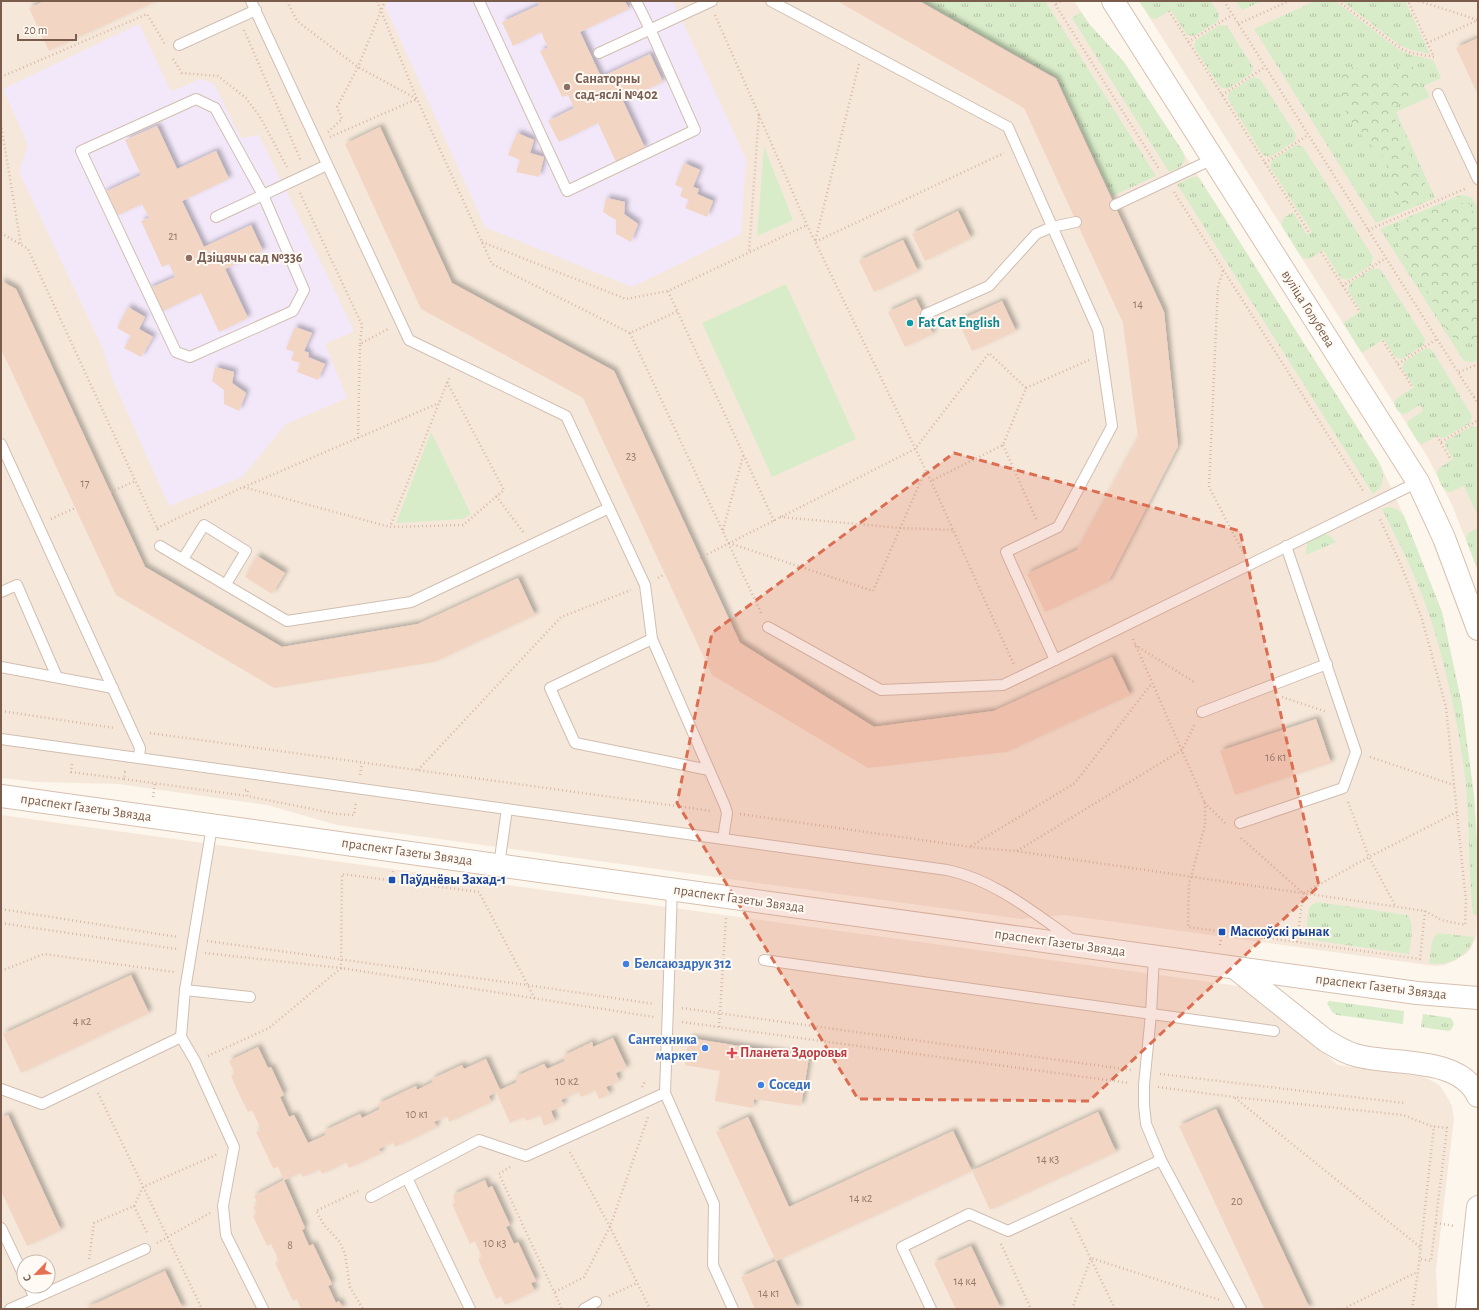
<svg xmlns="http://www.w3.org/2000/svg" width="1479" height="1310" viewBox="0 0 1479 1310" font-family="'Alegreya Sans',sans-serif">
  <defs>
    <pattern id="grass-tufts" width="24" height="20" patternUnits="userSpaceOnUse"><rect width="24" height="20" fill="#d8ecc9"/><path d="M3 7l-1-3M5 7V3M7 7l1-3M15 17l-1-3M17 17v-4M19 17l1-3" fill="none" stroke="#b4c2a5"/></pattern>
    <pattern id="forest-crowns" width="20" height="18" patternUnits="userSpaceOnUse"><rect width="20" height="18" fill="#d8ecc9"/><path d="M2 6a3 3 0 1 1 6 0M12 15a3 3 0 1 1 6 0" fill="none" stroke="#b4c2a5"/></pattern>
    <filter id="shadow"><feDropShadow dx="3.5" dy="-3.5" stdDeviation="2" flood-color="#0004"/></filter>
  </defs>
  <rect width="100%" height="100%" fill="#fdf6ec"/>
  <g fill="#f5e8da" fill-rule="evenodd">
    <polygon points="1,1 1074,1 1090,25 1124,62 1183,152 1374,454 1381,466 1404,516 1442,612 1462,705 1474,796 1478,858 1477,916 1476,937 1471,948 1467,953 1456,960 1445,965 1435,966 1064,915 1021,919 337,825 267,805 118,784 36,782 1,778"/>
    <polygon points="1139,1 1478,1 1478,571 1452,505 1427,456"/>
    <path d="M1,815l1245,172 92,78 86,12 14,7 7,9 7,13 2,12 -18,152 2,39h-1437zM24,1262h24v24h-24z"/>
  </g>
  <g fill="#f3e8fa">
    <polygon points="388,1 673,1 746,159 741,234 632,287 485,227 385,6"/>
    <polygon points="139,24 171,92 200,79 214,84 241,138 259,135 354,331 325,344 347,398 286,424 242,477 169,506 112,378 102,347 19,172 28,145 3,89"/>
  </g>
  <g fill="url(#grass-tufts)">
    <polygon points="921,1 1045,1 1156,176 1112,196 1057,78"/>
    <polygon points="1139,1 1211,1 1219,14 1218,21 1194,36 1187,35 1171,10 1156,19 1153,19 1150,17"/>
    <polygon points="1236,1 1262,1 1242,10"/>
    <polygon points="1315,1 1335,1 1398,49 1411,55 1433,60 1441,78 1424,86 1430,97 1396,112 1435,198 1376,223 1254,29"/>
    <polygon points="1342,1 1405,1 1430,54 1412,50 1401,46"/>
    <polygon points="1081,12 1090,25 1124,62 1183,152 1185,161 1179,168 1169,172 1072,18"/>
    <polygon points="1220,25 1227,26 1253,67 1251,74 1227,89 1220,87 1194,47 1196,40"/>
    <polygon points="1253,77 1260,79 1296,135 1294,142 1270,157 1263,155 1228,99 1229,92"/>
    <path d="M1296,145l7,2 70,110 -2,8 -23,15 -7,-2 -18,-28 -14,9 -7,-1 -20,-32c-1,-8 5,-10 11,-14l14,23 5,-3 -42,-65 2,-7z"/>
    <path d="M1193,177h4l4,4 176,278c7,12 10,26 -4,35l-196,-310z"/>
    <polygon points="1464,195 1472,198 1478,208 1478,360 1473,362 1464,361 1380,229 1458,196"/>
    <polygon points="1373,268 1381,270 1425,339 1424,345 1402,359 1395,357 1384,339 1362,353 1343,323 1361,311 1348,290 1350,283"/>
    <path d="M1426,348l6,2 40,66 -2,7 -26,15h-4l-1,-3 -17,9 -4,-2 -11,-18 2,-4 14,-9 -3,-6 -15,9c-6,0 -10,-6 -11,-12l2,-3 18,-12 -12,-19 2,-6z"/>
    <path d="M1472,426l6,1v89l-14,-30c-4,1 -11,6 -15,6 -7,-1 -11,-14 -12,-19l2,-5 14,-9 -8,-14 1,-4z"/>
    <path d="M1388,507l9,2 7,7 38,96 20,93 12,91 4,62 -1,58 -4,-2c-5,-43 -3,-87 -7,-130 -7,-57 -19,-115 -37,-170 -12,-36 -30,-71 -47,-105z"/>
    <polygon points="1478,528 1478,571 1466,539 1468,533"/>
    <path d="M1321,534l8,1 7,7 -30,13c0,-14 2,-17 15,-21z"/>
    <path d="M1317,902l90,13c9,9 3,28 2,39l-104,-15 4,-32z"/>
    <path d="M1438,933l36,4c-4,19 -27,30 -45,26l3,-22z"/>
    <polygon points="1329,1001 1404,1011 1403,1024 1337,1015 1332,1012 1327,1003"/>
    <polygon points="1423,1014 1451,1018 1454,1024 1451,1030 1448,1031 1421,1027"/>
  </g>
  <g fill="url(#forest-crowns)">
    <path d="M1405,62c16,8 16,15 15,32l-9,7 -10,2 -7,4 -1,5 2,7 5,9 5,20 12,18 8,18 1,9c-6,7 -11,10 -20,12 -17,-9 -15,-33 -23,-48 -3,-6 -11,-10 -16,-15 -11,-12 -35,-46 -27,-62 2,-6 9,-10 13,-13 14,4 21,8 31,19h9c0,-13 0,-17 12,-24z"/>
    <path d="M1455,202l14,2 9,18v116l-14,5c-4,-1 -8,-3 -11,-6 -10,-12 -17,-31 -26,-45 -6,-10 -36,-52 -32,-62 4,-10 49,-25 60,-28z"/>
  </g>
  <g fill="#d8ecc9">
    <polygon points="764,146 793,220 757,236"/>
    <polygon points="786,284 856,439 772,477 702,323"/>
    <polygon points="431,432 471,514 463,519 396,523"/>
  </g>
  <g fill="#f3d5c3" filter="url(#shadow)">
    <polygon points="45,1 156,1 49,51 29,8"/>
    <polygon points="537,1 625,1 629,9 580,32 601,77 650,54 663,82 623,101 645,148 616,162 598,123 559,142 548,121 574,108 568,95 562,97 540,51 548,48 541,32 513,46 502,22 539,5"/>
    <polygon points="837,1 919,1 1056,79 1164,312 1178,446 1108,582 1045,612 1027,574 1077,550 1138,437 1123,323 1024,108"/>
    <polygon points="1478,38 1478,95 1456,48"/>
    <polygon points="157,126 177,169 216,151 229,179 182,201 204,247 251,225 263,251 225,269 248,318 219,332 201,293 159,313 148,289 175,277 169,264 162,267 141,221 149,218 142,204 114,217 103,193 141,175 125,140"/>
    <polygon points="380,127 452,283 614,371 740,643 874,727 994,711 1112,657 1130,695 1006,752 868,768 712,675 583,398 421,309 345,144"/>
    <polygon points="517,133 534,140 530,153 544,157 539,177 516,172 520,160 508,155"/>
    <polygon points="684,163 700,170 693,187 699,189 697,194 713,201 707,217 685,208 689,200 680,196 683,188 675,185"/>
    <polygon points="606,198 625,202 624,214 638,224 631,242 616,234 616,220 603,212"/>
    <polygon points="958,211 971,238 925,261 912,234"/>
    <polygon points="903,240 918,271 874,292 859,261"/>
    <polygon points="1,281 16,289 145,567 282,647 418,624 518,578 535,615 434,662 274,688 116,595 1,349"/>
    <polygon points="916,299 933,334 905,347 888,312"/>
    <polygon points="1002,301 1016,331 972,351 958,321"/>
    <polygon points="128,307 145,317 139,329 153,337 141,357 124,348 131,336 117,328"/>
    <polygon points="295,327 312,333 304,351 309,353 308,357 325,364 318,380 297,372 300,363 291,360 294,352 286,349"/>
    <polygon points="215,367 234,372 232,383 246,393 239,411 224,404 224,390 212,381"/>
    <polygon points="257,556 285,573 272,594 245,577"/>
    <polygon points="1316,719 1331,763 1235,795 1220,751"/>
    <polygon points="131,975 149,1013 21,1073 3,1034"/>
    <polygon points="613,1038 627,1068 616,1073 619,1081 606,1087 610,1094 599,1099 595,1090 581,1097 578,1092 561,1100 564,1105 551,1111 555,1121 544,1126 540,1115 526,1121 524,1117 510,1123 496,1092 489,1096 491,1102 449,1122 447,1116 434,1122 437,1127 395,1147 393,1142 379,1149 381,1153 349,1168 346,1162 322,1174 319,1169 303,1177 300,1173 284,1180 305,1228 302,1230 309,1246 313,1244 332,1284 328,1286 336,1303 339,1301 343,1309 301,1309 297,1299 293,1301 275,1263 279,1261 271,1244 267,1246 253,1216 257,1214 253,1207 258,1204 254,1196 284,1180 278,1167 273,1168 256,1132 261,1129 252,1110 248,1112 240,1096 231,1076 235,1074 229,1061 258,1047 268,1068 271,1067 284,1095 280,1097 289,1117 294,1115 308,1143 326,1135 324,1131 360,1114 362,1118 380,1109 378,1104 416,1086 417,1090 433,1082 432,1079 462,1065 464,1069 486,1059 500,1090 517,1082 515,1077 544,1064 547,1069 565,1061 563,1056 592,1042 593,1047"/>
    <polygon points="689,1038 809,1057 801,1106 754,1099 753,1108 715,1101 720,1071 685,1065"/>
    <polygon points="1216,1109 1310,1309 1265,1309 1263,1306 1179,1126"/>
    <polygon points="1098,1112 1116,1152 990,1210 972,1171"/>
    <polygon points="8,1115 61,1230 27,1246 1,1191 1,1118"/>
    <polygon points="748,1117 789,1207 953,1131 972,1171 776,1261 716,1132"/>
    <polygon points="485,1180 488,1188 492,1186 510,1225 506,1227 514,1244 518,1242 536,1281 531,1283 535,1291 505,1305 501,1296 496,1299 478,1259 482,1258 475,1241 470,1244 452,1204 456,1203 453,1195"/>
    <polygon points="971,1246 1001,1309 956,1309 951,1299 934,1263"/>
    <polygon points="776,1261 798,1309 755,1309 741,1277"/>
    <polygon points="165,1271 183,1309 84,1309 114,1295"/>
  </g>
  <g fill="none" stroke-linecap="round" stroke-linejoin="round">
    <defs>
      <g id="lane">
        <polyline points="251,1 409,340 566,416 645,585 652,639 725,806 727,813 723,839"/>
        <polyline points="479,1 567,191 695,130 650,29 636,1"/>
        <polyline points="179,45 256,10"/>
        <polyline points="599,53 712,1"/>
        <polyline points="1438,94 1478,179"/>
        <polygon points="196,99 215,108 263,195 304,290 293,311 190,357 176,352 81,151"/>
        <polyline points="1115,205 1213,159"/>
        <polyline points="216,217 327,165"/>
        <polyline points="926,314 989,286 1036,234 1052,227 1076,222"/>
        <polyline points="1,444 140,748 139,758"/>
        <polyline points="160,546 287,621 411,602 609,508"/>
        <polyline points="183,559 204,525 246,551 226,584"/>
        <polyline points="1,592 17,585 57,677"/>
        <polyline points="768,627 881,690 1003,685 1055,660 1006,552 1058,527 1112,426 1098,330 1008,127 771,1"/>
        <polyline points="652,639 550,688 575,743 709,770"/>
        <polyline points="1055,660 1418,482"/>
        <polyline points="1,667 113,688"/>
        <polyline points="1202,712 1327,664"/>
        <path d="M1,739l946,131c48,10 87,43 126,70"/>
        <polyline points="1240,823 1343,788 1356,752 1286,546"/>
        <polyline points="212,826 185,990 181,1037 195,1061 234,1147 223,1206 226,1235 263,1309"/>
        <polyline points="499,865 507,809"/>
        <polyline points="672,889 665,1093 714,1204 713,1265 733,1309"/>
        <polyline points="1154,956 1151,1014 1144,1085 1144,1105 1146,1124 1161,1160 1241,1309"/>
        <polyline points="764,960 1274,1031"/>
        <polyline points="185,990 250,997"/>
        <polyline points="1,1089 42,1104 181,1037"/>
        <polyline points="371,1197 407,1178"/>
        <polyline points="1,1228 24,1276"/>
        <polyline points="29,1286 35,1298"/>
        <polyline points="10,1309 145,1249"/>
        <polyline points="470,1309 407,1178 479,1140 526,1156 665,1093"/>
        <polyline points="584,1309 596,1302"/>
        <polyline points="931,1309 902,1247 969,1214 1008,1231 1161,1160"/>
      </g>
      <g id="secondary">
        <polyline points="1113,1 1418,482 1444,538 1478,629"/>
        <polyline points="1,796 1417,993 1478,998"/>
        <path d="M1235,968l90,72c10,6 19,12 30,15 37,11 104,0 123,41"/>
        <polyline points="1467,1309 1478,1207"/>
      </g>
    </defs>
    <use href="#lane" stroke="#d1beb0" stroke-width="12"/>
    <use href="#secondary" stroke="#d6c0b0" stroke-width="24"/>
    <g stroke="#d9b8a5" stroke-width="2.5" stroke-dasharray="1 3" stroke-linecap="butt">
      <polyline points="287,1 297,21 358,67 417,99 330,137"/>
      <polyline points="377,1 417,99 492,264 630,333 678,311"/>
      <polyline points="1053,1 1159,169"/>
      <polyline points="1224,1 1478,404"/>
      <polyline points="1338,1 1400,48 1411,53 1434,57 1408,1"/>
      <polyline points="1419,1 1478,20"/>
      <polyline points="1056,4 1061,1"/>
      <polyline points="1169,11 1310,234"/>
      <polyline points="715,15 759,115 749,252"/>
      <polyline points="1238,24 1289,1"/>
      <polyline points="244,30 301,161"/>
      <polyline points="1188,42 1232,15"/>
      <polyline points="1427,43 1478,20"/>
      <polyline points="173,59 182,73 218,76 246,98 260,117 287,167"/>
      <polyline points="859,64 815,242 1004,153"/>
      <polyline points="1,77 147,14 165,44"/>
      <polyline points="1222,95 1265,67"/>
      <polyline points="759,115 807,225 931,481 1014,665"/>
      <polyline points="1,124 21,245"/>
      <polyline points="328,132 342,119 337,107 358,67 385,1"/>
      <polyline points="1265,163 1308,135"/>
      <polyline points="1174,192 1364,492"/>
      <polyline points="300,193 362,325 360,344"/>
      <polyline points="1368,230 1467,188"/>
      <polyline points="1,233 28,249 159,532"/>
      <polyline points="482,242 626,299 668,291"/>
      <polyline points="1321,252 1360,312"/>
      <polyline points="1223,271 1218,286 1209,487 1243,552"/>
      <polyline points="1342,286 1386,258"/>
      <polyline points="630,333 762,615"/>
      <polyline points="1383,341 1413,388"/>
      <polyline points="1398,364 1437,339"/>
      <polyline points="1459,372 1478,364"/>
      <polyline points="447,382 504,490 463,525 390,527 439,403 450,376"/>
      <polyline points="1026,388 1089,360"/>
      <polyline points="1474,397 1478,395"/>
      <polyline points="1437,436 1451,460"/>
      <polyline points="358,438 360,344 388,329"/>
      <polyline points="1441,442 1478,420"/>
      <polyline points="1003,445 1037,521"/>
      <polyline points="244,487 439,403"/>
      <polyline points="111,492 135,481"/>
      <polyline points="496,496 524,533"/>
      <polyline points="780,517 901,528 953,530"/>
      <polyline points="51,519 75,508"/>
      <polyline points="774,521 668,291 807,225"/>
      <polyline points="157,528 243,487 390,527"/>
      <polyline points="723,530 743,456"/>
      <polyline points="729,543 873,591 925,471"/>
      <polyline points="700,558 915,449 989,353 1026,388 1003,445 931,481"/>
      <polyline points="658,578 665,574"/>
      <polyline points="1133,639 1205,803"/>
      <polyline points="1135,645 1194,682"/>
      <polyline points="1282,697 1327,712"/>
      <polyline points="1,711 115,728"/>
      <polyline points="150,733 712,811"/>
      <polyline points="1370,757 1454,785"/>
      <polyline points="72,764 71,772 124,779 125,772 128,773"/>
      <polyline points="418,770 561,617 631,590"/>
      <polyline points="360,775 362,763"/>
      <polyline points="124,779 247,796"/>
      <polyline points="245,790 248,790 247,796 337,814 354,815 356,802"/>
      <polyline points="153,797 155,783"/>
      <polyline points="1348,802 1369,857 1396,907"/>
      <polyline points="740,814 971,847 1016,851 1425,911 1441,920 1465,925 1466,901 1446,707 1422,619 1401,565 1379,517"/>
      <polyline points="1225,823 1205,803 1205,825 1189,884 1188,927 1420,959 1425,911"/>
      <polyline points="1241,838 1303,893"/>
      <polyline points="971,846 1075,783 1152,683"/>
      <polyline points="1017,851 1182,750 1195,724"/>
      <polyline points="392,880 393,871"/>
      <polyline points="1304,893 1369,857 1457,812"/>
      <polyline points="1,909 178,937"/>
      <polyline points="1,923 177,949"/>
      <polyline points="207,941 527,985 654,1004"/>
      <polyline points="1297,942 1303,894"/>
      <polyline points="1220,945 1222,932"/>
      <polyline points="205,953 341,968 654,1017"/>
      <polyline points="1,971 44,954 174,972"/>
      <polyline points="682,1008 1131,1070"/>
      <polyline points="682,1022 1129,1083"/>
      <polyline points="719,1027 726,918"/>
      <polyline points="208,1056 269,1028 341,968 342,874 479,892 535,999"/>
      <polyline points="1160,1074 1404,1103"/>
      <polyline points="642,1087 646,1080"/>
      <polyline points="1158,1087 1234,1097 1403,1115 1431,1126 1447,1128 1431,1261 1419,1259"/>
      <polyline points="98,1093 202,1309"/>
      <polyline points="1235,1098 1420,1247"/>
      <polyline points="570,1152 610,1227 650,1309"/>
      <polyline points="510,1167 499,1174 562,1309"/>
      <polyline points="358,1191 316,1211 324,1225 340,1242 345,1254 350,1287 363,1309"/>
      <polyline points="134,1206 143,1187 218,1154"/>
      <polyline points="1071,1218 1115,1309"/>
      <polyline points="1436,1223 1455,1226"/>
      <polyline points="157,1243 210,1213"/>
      <polyline points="1001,1244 1031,1309"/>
      <polyline points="89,1259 94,1223 134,1206 148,1235"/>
      <polyline points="555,1292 584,1277 610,1227 648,1117"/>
      <polyline points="609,1296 637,1283"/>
      <polyline points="1072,1309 1091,1258 1220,1300"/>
      <polyline points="1343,1309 1417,1272"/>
      <polyline points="1412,1309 1418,1272 1434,1126"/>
    </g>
    <use href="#lane" stroke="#fff" stroke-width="10"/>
    <use href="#secondary" stroke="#fff" stroke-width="22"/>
  </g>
  <path fill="#dc6d51" fill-opacity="0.2" stroke="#dc6d51" stroke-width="3" stroke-dasharray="8 5" stroke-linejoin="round" d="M954,453l286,78 79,355 -230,215 -231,-2 -181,-296 35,-170z"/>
  <g fill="#8d6e63" stroke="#fffaf3" stroke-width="1.5">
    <circle cx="567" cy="87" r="4"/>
    <circle cx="189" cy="258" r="4"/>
  </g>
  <circle fill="#0f9aa8" stroke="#fffaf3" stroke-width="1.5" cx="910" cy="323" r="4"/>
  <g fill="#1a4fb4" stroke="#fffaf3" stroke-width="1.5">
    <rect x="388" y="876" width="8" height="8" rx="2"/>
    <rect x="1218" y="928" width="8" height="8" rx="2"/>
  </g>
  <g fill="#3f7fe0" stroke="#fffaf3" stroke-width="1.5">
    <circle cx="626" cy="964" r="4"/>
    <circle cx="705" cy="1048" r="4"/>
    <circle cx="761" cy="1085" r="4"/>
  </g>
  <path fill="#e0444e" stroke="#fffaf3" stroke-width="1.5" d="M730 1047h4v4h4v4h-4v4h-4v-4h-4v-4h4z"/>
  <g text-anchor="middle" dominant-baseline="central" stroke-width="4" stroke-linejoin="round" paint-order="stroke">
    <g font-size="12" fill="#987a6a">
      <text x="173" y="236">21</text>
      <text x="1138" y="304">14</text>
      <text x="631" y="456">23</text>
      <text x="85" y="483">17</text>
      <text x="1276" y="757">16 к1</text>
      <text x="82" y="1021">4 к2</text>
      <text x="567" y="1081">10 к2</text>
      <text x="417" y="1114">10 к1</text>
      <text x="1048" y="1159">14 к3</text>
      <text x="861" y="1198">14 к2</text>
      <text x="1237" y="1201">20</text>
      <text x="495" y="1243">10 к3</text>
      <text x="290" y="1245">8</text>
      <text x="965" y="1281">14 к4</text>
      <text x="769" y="1293">14 к1</text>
    </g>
    <g font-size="14" font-weight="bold" fill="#785e54" stroke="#fffaf3" text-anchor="start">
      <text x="575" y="79">Санаторны<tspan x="575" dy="16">сад-яслі №402</tspan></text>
      <text x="197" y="258">Дзіцячы сад №336</text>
    </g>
    <g font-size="14" fill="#7a5c4d" stroke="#fffaf3">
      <text transform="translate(1308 309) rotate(58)">вуліца Голубева</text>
      <text transform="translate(86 808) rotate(8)">праспект Газеты Звязда</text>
      <text transform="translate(407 852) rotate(8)">праспект Газеты Звязда</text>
      <text transform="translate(739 899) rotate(8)">праспект Газеты Звязда</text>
      <text transform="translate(1060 943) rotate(8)">праспект Газеты Звязда</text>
      <text transform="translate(1381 987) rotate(7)">праспект Газеты Звязда</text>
    </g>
    <g font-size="14" font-weight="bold" fill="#0d838f" stroke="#fffaf3" text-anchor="start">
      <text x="918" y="323">Fat Cat English</text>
    </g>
    <g font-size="14" font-weight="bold" fill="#164399" stroke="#fffaf3" text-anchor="start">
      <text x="400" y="880">Паўднёвы Захад-1</text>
      <text x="1230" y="932">Маскоўскі рынак</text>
    </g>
    <g font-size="14" font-weight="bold" fill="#366cbe" stroke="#fffaf3" text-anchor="start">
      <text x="634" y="964">Белсаюздрук 312</text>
      <text x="697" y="1040" text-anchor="end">Сантехника<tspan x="697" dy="16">маркет</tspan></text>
      <text x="769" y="1085">Соседи</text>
    </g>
    <g font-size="14" font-weight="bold" fill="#be3a42" stroke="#fffaf3" text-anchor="start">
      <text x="740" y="1053">Планета Здоровья</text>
    </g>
  </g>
  <rect width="1479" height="1310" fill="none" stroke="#7a5c4d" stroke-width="4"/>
  <g transform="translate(36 1274) rotate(245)"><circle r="19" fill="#fffaf3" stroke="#cabbb1"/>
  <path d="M0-3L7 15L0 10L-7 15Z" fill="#e76f51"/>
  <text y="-6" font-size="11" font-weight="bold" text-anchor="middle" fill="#7a5c4d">С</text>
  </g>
  <path d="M18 34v6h58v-6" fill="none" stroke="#7a5c4d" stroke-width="2"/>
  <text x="24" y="34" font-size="12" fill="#7a5c4d" stroke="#fffaf3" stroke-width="3" paint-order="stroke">20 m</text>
</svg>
